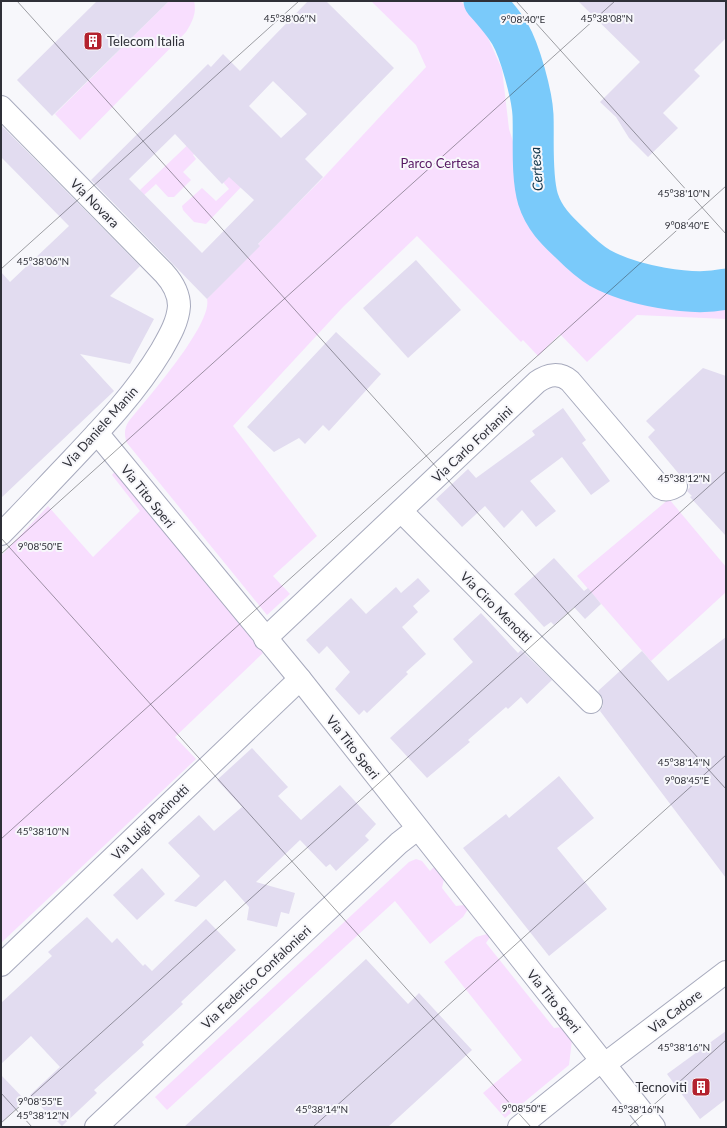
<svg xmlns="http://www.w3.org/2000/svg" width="727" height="1128" viewBox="0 0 727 1128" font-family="Lato,sans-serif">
  <rect width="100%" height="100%" fill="#f7f7fb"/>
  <g fill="#f8defe">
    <path d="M169,1h25c3,12 -2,21 -8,31l-106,108 -25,-26z"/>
    <path d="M371,1h89l19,17 23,51 7,60 11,34 15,56 4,10 10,13 14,11 34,20 34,14 29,8 44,7h22v17l-89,-4 -50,47 -27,-28 -22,22 -15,-16 -2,2 -104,-106 -74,71 -110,119 84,110 -44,40 17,18 -23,21 -140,-172c-3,-8 -3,-15 2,-22 17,-21 84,-97 78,-122l71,-76 45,-45 103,-111 -10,-22z"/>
    <polygon points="194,139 207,142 193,155 196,159 183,172 191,180 174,197 168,197 156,184 144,195 140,190"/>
    <polygon points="236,170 242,186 206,224 194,222 183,210 182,206 202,188 216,201 229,189 223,182"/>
    <polygon points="116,470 263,653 175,737 196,759 1,943 1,556 48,506 93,557 140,511 112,475"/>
    <polygon points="669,499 726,567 726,592 651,661 577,576"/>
    <polygon points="416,859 422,861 430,871 434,867 444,879 442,888 456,906 464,905 468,909 463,917 430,944 395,901 167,1110 155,1097 409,862"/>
    <polygon points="487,934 490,937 486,943 554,1028 562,1027 572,1040 569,1065 505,1118 483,1093 522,1060 444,962 476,937"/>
  </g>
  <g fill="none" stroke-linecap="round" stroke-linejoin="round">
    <path stroke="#7acafa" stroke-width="41" d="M484,1c9,10 19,21 26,33 10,17 22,61 23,81 1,26 -2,60 5,84 6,19 18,31 32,44 9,9 18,18 30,25 31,17 91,29 126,21"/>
  </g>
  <g fill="#e2dcf0" fill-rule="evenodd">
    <polygon points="97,1 169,1 52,116 17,80"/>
    <path d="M308,1h18l68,67 -89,91 18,18 -65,67 2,2 -53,53 -116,-119 117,-116 3,3 12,-13 17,17zM273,81l34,33 -26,24 -32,-32zM175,134l47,50 7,-7 25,23 -52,53 -73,-74z"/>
    <polygon points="578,1 726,1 726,38 694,70 700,76 663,113 678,128 648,157 629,138 616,117 600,102 640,62"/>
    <polygon points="1,125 140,266 110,296 154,319 130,364 80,354 114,391 1,498 1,272 10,282 69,226 1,157"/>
    <polygon points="416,260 461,310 408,358 363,308"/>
    <polygon points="336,332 381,374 329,431 323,425 305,444 299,438 274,452 247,427"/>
    <polygon points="703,368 726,376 726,536 690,497 692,496 687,491 690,487 687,479 683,475 679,474 648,437 655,430 646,421"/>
    <polygon points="563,408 586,440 582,443 610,481 591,495 562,457 530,481 556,511 536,527 522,510 504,528 485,506 462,527 436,499 468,469 476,478 535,435 532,431"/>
    <polygon points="554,558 584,591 588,588 601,604 585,619 574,607 554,625 551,622 544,627 514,594"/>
    <polygon points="418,578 430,591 413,606 418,612 402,627 426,654 406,672 408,674 367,713 364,710 359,715 335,689 350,672 327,646 319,654 306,640 351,598 366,614 396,587 401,593"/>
    <polygon points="481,613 518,653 521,650 552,680 527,704 521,697 508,709 506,707 468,740 470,742 427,778 390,738 473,662 453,639"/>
    <polygon points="726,637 726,878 600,711 603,706 603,699 598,691 642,651 668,681"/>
    <polygon points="252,748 288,787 278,796 301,820 340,785 376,824 365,836 369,840 336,871 330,864 326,867 300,840 256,882 295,893 289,914 281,912 277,927 247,920 249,907 225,880 196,907 174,901 200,876 168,843 199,815 214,831 242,807 217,780"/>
    <polygon points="559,776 594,818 557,848 607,909 549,956 463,848 506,814 509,818"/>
    <polygon points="142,868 165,894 137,920 113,895"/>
    <polygon points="87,917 112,943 117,938 143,966 145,964 152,971 206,919 236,950 181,1002 183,1004 142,1042 144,1045 94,1090 97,1093 62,1126 51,1115 50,1116 30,1095 60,1067 31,1036 1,1064 1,1003 52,956 48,952"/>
    <polygon points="366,959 408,1004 419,993 472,1050 388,1127 184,1127"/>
    <polygon points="726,1031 726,1099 700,1119 667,1074"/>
    <polygon points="1,1075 25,1100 1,1123"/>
  </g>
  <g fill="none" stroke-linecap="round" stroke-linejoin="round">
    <defs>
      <g id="minor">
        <path d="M1,107l163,166c9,10 15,20 15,33 -1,16 -10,31 -18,45 -26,43 -61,79 -95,115 -22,23 -43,46 -65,68"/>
        <polyline points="97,433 300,679 654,1127"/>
        <polyline points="401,511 591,702"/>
        <path d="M265,639l272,-257c11,-8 23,-10 33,-1l91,107c5,3 10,1 15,-2"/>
        <polyline points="1,965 300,679"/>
        <polyline points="605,1064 726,972"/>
        <polyline points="96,1127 399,843 417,829"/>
        <polyline points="519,1127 602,1060"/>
      </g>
    </defs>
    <use href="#minor" stroke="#a7aabd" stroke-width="24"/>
    <use href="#minor" stroke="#fff" stroke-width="22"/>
  </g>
  <path fill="none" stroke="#2f3038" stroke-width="1" stroke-opacity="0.45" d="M17,1l709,788M516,1l210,233M1,269l298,-268M1,538l530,589M1,554l614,-553M1,839l725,-653M1,1093l31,34M1,1123l725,-652M313,1127l413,-372M629,1127l97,-87"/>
  <defs>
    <symbol id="building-square" viewBox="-11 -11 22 22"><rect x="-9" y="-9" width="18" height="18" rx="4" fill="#b3222e" stroke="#f7f7fb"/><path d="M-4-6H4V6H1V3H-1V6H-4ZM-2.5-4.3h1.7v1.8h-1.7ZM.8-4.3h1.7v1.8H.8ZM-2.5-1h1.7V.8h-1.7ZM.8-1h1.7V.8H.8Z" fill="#fff"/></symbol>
  </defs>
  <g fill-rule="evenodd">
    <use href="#building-square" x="82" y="30" width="22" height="22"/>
    <use href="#building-square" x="690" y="1076" width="22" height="22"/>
  </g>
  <g text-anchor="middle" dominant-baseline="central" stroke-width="4" stroke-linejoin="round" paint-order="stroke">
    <g font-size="13" fill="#2f3038" stroke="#f7f7fb" text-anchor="start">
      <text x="107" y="41">Telecom Italia</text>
      <text x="687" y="1087" text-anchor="end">Tecnoviti</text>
    </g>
    <g font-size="13" fill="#551762" stroke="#f7f7fb">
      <text x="440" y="163">Parco Certesa</text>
    </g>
    <g font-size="13" fill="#2f3038" stroke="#f7f7fb">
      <text transform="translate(95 203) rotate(45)">Via Novara</text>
      <text transform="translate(100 427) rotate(-48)">Via Daniele Manin</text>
      <text transform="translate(472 444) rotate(-43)">Via Carlo Forlanini</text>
      <text transform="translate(148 496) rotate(51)">Via Tito Speri</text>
      <text transform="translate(496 607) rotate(45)">Via Ciro Menotti</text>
      <text transform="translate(353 747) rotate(52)">Via Tito Speri</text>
      <text transform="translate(150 822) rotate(-44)">Via Luigi Pacinotti</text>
      <text transform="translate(256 977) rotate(-43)">Via Federico Confalonieri</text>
      <text transform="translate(554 1001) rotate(51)">Via Tito Speri</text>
      <text transform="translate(675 1011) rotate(-37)">Via Cadore</text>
    </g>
    <g font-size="14" font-style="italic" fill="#12364a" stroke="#f7f7fb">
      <text transform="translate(536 169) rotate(-94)">Certesa</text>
    </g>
  </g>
  <g font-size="10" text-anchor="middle" fill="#2f3038" stroke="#f7f7fb" stroke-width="4" stroke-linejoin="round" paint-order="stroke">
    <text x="290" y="22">45°38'06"N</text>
    <text x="607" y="22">45°38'08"N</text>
    <text x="523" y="23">9°08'40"E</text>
    <text x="684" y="197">45°38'10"N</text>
    <text x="687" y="229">9°08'40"E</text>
    <text x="43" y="265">45°38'06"N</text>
    <text x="684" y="482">45°38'12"N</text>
    <text x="40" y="550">9°08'50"E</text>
    <text x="684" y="766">45°38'14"N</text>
    <text x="687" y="784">9°08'45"E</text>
    <text x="43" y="835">45°38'10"N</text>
    <text x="684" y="1051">45°38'16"N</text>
    <text x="40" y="1105">9°08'55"E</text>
    <text x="524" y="1112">9°08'50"E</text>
    <text x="322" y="1113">45°38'14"N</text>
    <text x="638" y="1113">45°38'16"N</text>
    <text x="43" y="1119">45°38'12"N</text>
  </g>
  <rect width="727" height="1128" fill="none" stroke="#2f3038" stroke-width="4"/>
</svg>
